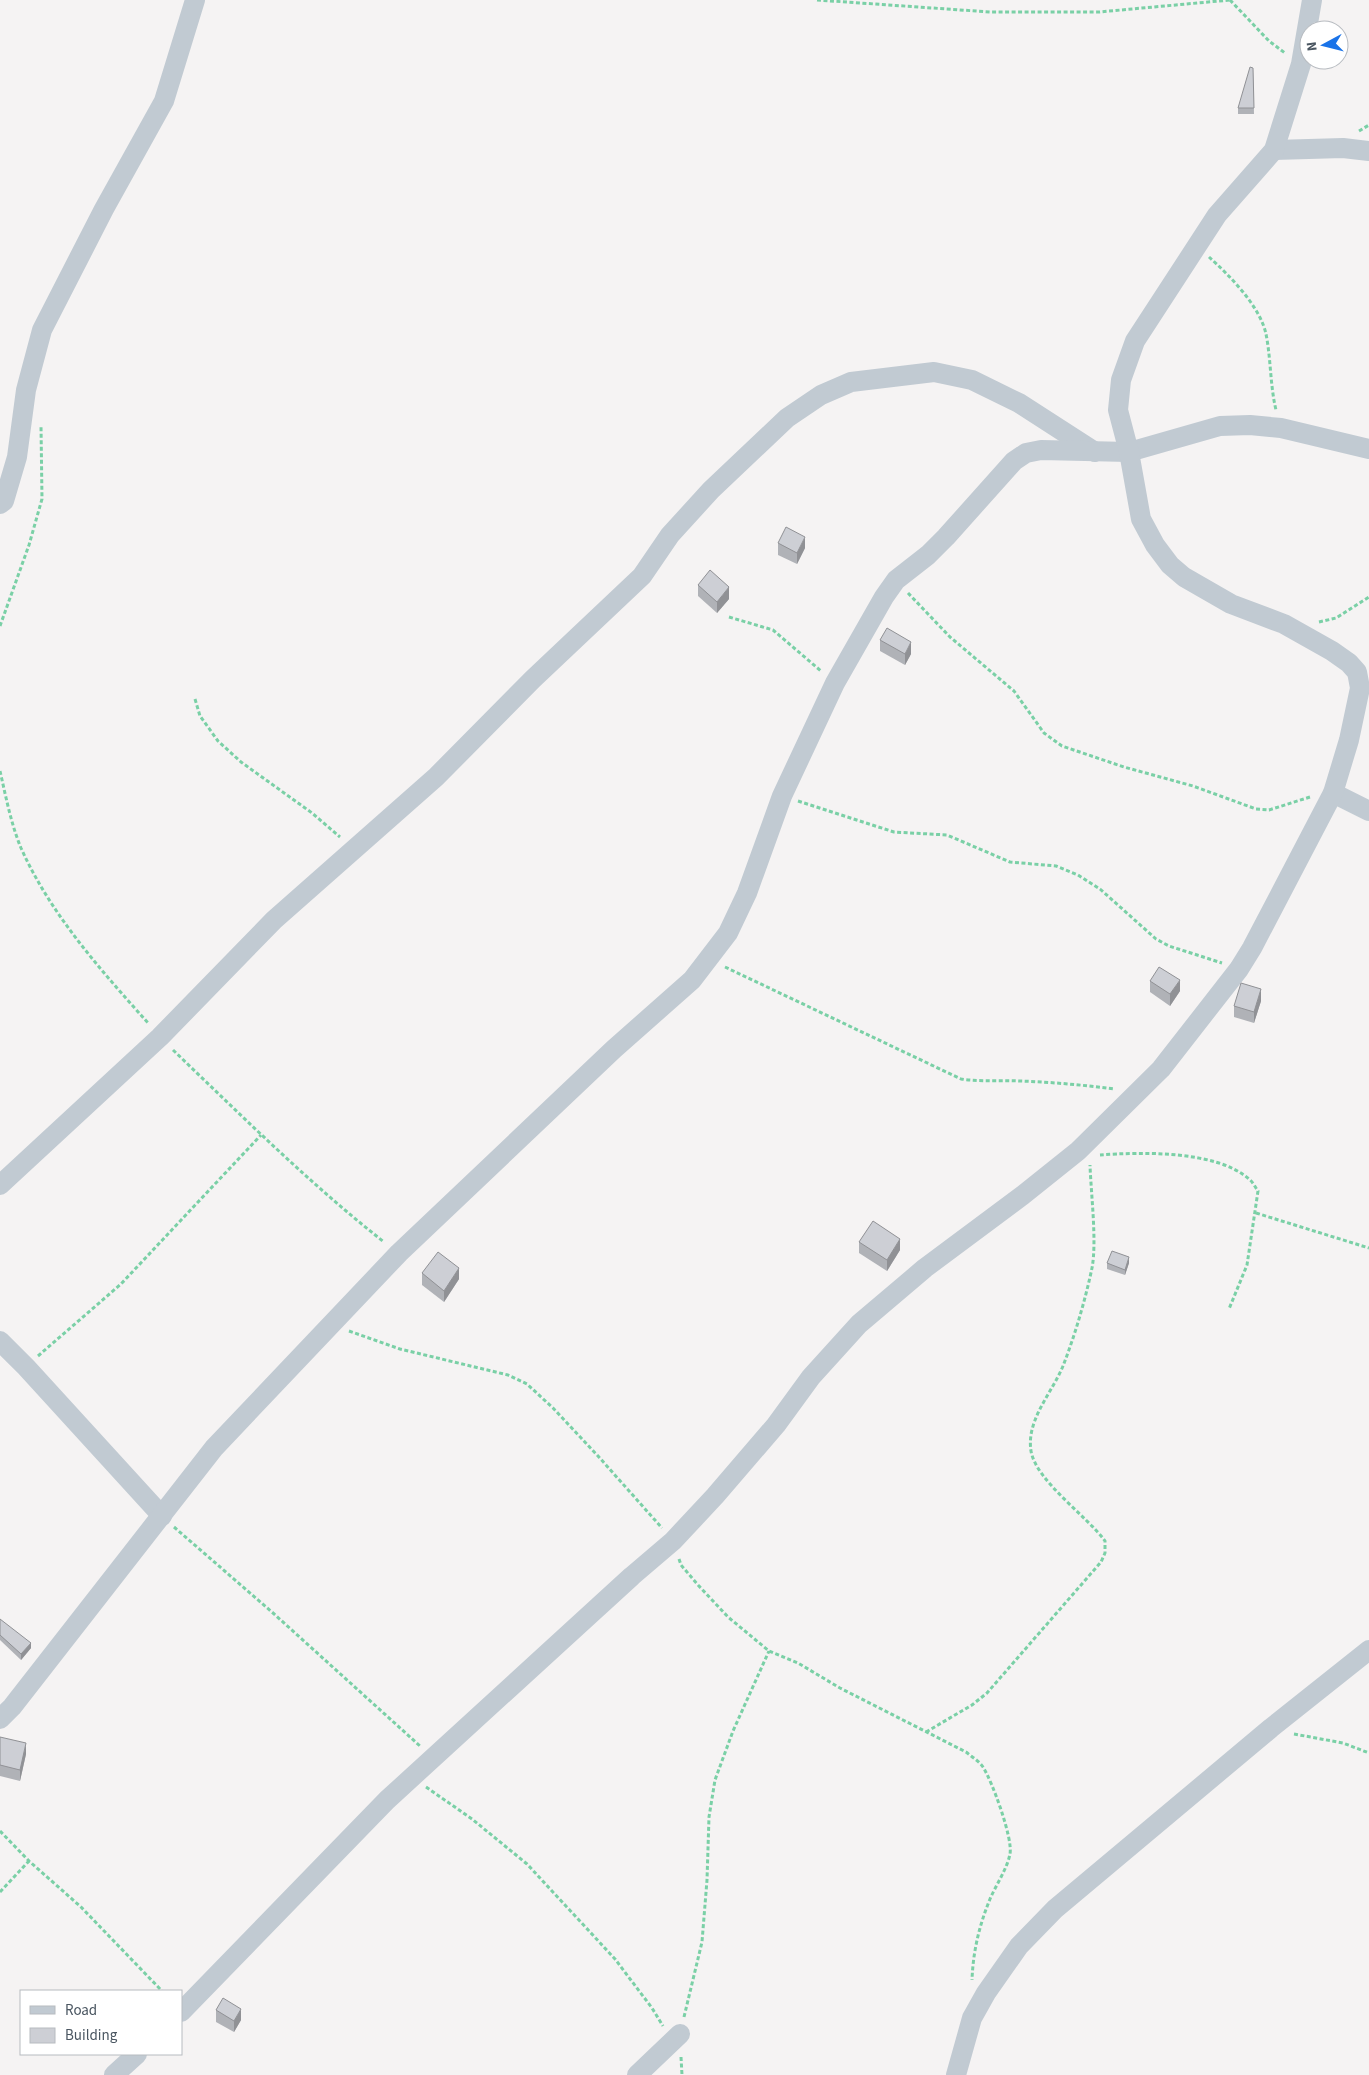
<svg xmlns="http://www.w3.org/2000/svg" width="1369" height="2075" viewBox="0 0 1369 2075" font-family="'Source Sans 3',sans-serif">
  <rect width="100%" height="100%" fill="#f5f3f3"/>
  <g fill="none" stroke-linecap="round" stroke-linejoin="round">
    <g stroke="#7ad0a6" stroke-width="3" stroke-dasharray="4 2.5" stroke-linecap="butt">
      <polyline points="817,0 990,12 1099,12 1230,0"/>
      <polyline points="1230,0 1269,41 1285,53"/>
      <polyline points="1359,131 1369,125"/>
      <path d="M1209,257c20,18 51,49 57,77 5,25 4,51 10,76"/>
      <polyline points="908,593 950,637 1014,691 1044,733 1062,746 1124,767 1193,786 1256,809 1269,810 1310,797"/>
      <polyline points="729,617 773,630 821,671"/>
      <polyline points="1319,622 1336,618 1369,597"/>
      <polyline points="0,626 29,545 42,499 41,426"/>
      <polyline points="195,699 200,716 218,741 241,762 312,813 340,837"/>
      <path d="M0,771c6,26 11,53 21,77 30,67 79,121 127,175"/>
      <polyline points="798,801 894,832 947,835 1010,862 1056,866 1078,875 1100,889 1156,939 1169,946 1222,963"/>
      <path d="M725,967l236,112c20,3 39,1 58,2 32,1 64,4 96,8"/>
      <path d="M173,1050c69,66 136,133 211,192"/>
      <path d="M1100,1155c41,-3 116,-5 149,24 4,3 6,8 9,12l-11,74 -18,44"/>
      <polyline points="1256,1213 1369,1248"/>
      <polyline points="349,1331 400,1349 508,1375 527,1384 553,1408 598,1456 662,1528"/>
      <polyline points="38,1356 121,1284 261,1135"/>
      <polyline points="174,1527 273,1613 420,1746"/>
      <path d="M679,1559l2,6 17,20 30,32 41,34 29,12 42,25 126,64c6,5 13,9 17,15 9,14 30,71 27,87 -3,15 -14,31 -20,45 -11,27 -17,53 -18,81"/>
      <path d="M926,1732l46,-27 15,-12 114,-131 4,-9v-12c-18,-25 -69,-60 -74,-90 -5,-31 21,-58 32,-85 12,-31 22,-65 29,-98 5,-26 -1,-74 -2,-103"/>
      <polyline points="1294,1734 1343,1743 1369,1753"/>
      <polyline points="426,1787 472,1819 527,1864 615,1959 652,2008 663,2026"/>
      <polyline points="0,1831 29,1861 81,1907 162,1991"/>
      <polyline points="0,1892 29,1861"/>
      <polyline points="684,2017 702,1942 707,1880 709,1817 715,1780 733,1731 769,1651"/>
      <polyline points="681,2057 682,2075"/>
    </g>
    <g stroke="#c1cad2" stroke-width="20">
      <polyline points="1274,150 1343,148 1369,151"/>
      <polyline points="0,504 4,501 17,457 26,390 42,330 104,209 164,101 195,0"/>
      <polyline points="1333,793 1369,811"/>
      <polyline points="0,1185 160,1037 274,920 436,777 533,679 642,576 670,535 711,490 787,418 821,395 851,382 934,372 972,380 1019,403 1095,452"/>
      <polyline points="0,1341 26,1367 162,1516"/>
      <polyline points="0,1719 12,1707 214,1448 399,1253 614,1049 692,980 728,933 747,893 782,796 835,683 884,597 896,580 928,555 946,537 1014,461 1026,453 1041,450 1129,452 1220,426 1250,425 1281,428 1369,449"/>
      <polyline points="181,2012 387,1800 632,1576 673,1541 715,1496 776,1425 811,1377 859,1324 925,1268 1023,1195 1078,1151 1161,1069 1239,969 1252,948 1333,793 1349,740 1360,688 1357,672 1349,663 1332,651 1284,624 1231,604 1184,577 1170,565 1155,545 1141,519 1129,452 1118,410 1121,380 1135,341 1217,215 1274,150 1301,64 1312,0"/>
      <polyline points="114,2075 137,2054"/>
      <polyline points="637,2075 680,2034"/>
      <polyline points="956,2075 972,2018 986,1993 1019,1946 1055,1909 1271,1728 1369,1650"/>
    </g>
  </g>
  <g fill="#b0b2b7">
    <polygon points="1253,68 1254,114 1238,114 1238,108"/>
    <polygon points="778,543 805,548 797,564 778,555"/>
    <polygon points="698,585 729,599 717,613 698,596"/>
    <polygon points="880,640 911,654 905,665 880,651"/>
    <polygon points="1150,981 1180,991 1170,1006 1150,992"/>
    <polygon points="1261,1001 1254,1023 1234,1017 1234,1006"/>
    <polygon points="859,1242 900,1250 887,1271 859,1253"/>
    <polygon points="1107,1263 1129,1263 1125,1275 1107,1269"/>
    <polygon points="422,1273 459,1279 444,1302 422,1285"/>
    <polygon points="0,1619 31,1648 21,1660 0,1640"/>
    <polygon points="0,1737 26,1754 20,1781 0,1776"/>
    <polygon points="216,2010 241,2020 234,2032 216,2022"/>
  </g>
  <g fill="#909195">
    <polygon points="805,537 805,548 797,564 797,553"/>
    <polygon points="729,587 729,599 717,613 717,602"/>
    <polygon points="911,642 911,654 905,665 905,654"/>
    <polygon points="1180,980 1180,991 1170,1006 1170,994"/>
    <polygon points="1261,989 1261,1001 1254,1023 1254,1012"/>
    <polygon points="900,1239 900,1250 887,1271 887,1260"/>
    <polygon points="1129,1257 1129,1263 1125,1275 1125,1270"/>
    <polygon points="459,1268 459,1279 444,1302 444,1291"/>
    <polygon points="31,1643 31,1648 21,1660 21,1654"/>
    <polygon points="26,1743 26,1754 20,1781 20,1770"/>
    <polygon points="241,2009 241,2020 234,2032 234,2021"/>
  </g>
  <g fill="#cdcfd5" stroke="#909195">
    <polygon points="1250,67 1253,68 1254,108 1238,108"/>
    <polygon points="786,527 805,537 797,553 778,543"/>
    <polygon points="710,570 729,587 717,602 698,585"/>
    <polygon points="887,628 911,642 905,654 880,640"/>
    <polygon points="1159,967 1180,980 1170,994 1150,981"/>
    <polygon points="1241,983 1261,989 1254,1012 1234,1006"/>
    <polygon points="873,1221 900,1239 887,1260 859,1242"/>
    <polygon points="1112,1251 1129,1257 1125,1270 1107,1263"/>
    <polygon points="438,1252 459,1268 444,1291 422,1273"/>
    <polygon points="0,1619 31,1643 21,1654 0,1635"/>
    <polygon points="0,1737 26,1743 20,1770 0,1765"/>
    <polygon points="223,1998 241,2009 234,2021 216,2010"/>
  </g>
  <rect x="20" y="1990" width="162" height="65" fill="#ffffff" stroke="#b7bbc0"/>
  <rect x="30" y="2006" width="25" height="8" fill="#c1cad2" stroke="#b7bbc0"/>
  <text x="65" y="2015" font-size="15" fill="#4a5661">Road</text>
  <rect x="30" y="2028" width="25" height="15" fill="#cdcfd5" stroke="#b7bbc0"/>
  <text x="65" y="2040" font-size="15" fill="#4a5661">Building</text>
  <g transform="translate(1324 45) rotate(263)"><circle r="24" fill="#ffffff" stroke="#b7bbc0"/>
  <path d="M0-4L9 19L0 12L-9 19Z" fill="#1a73e8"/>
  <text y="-8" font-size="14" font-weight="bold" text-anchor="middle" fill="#4a5661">N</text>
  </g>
</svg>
